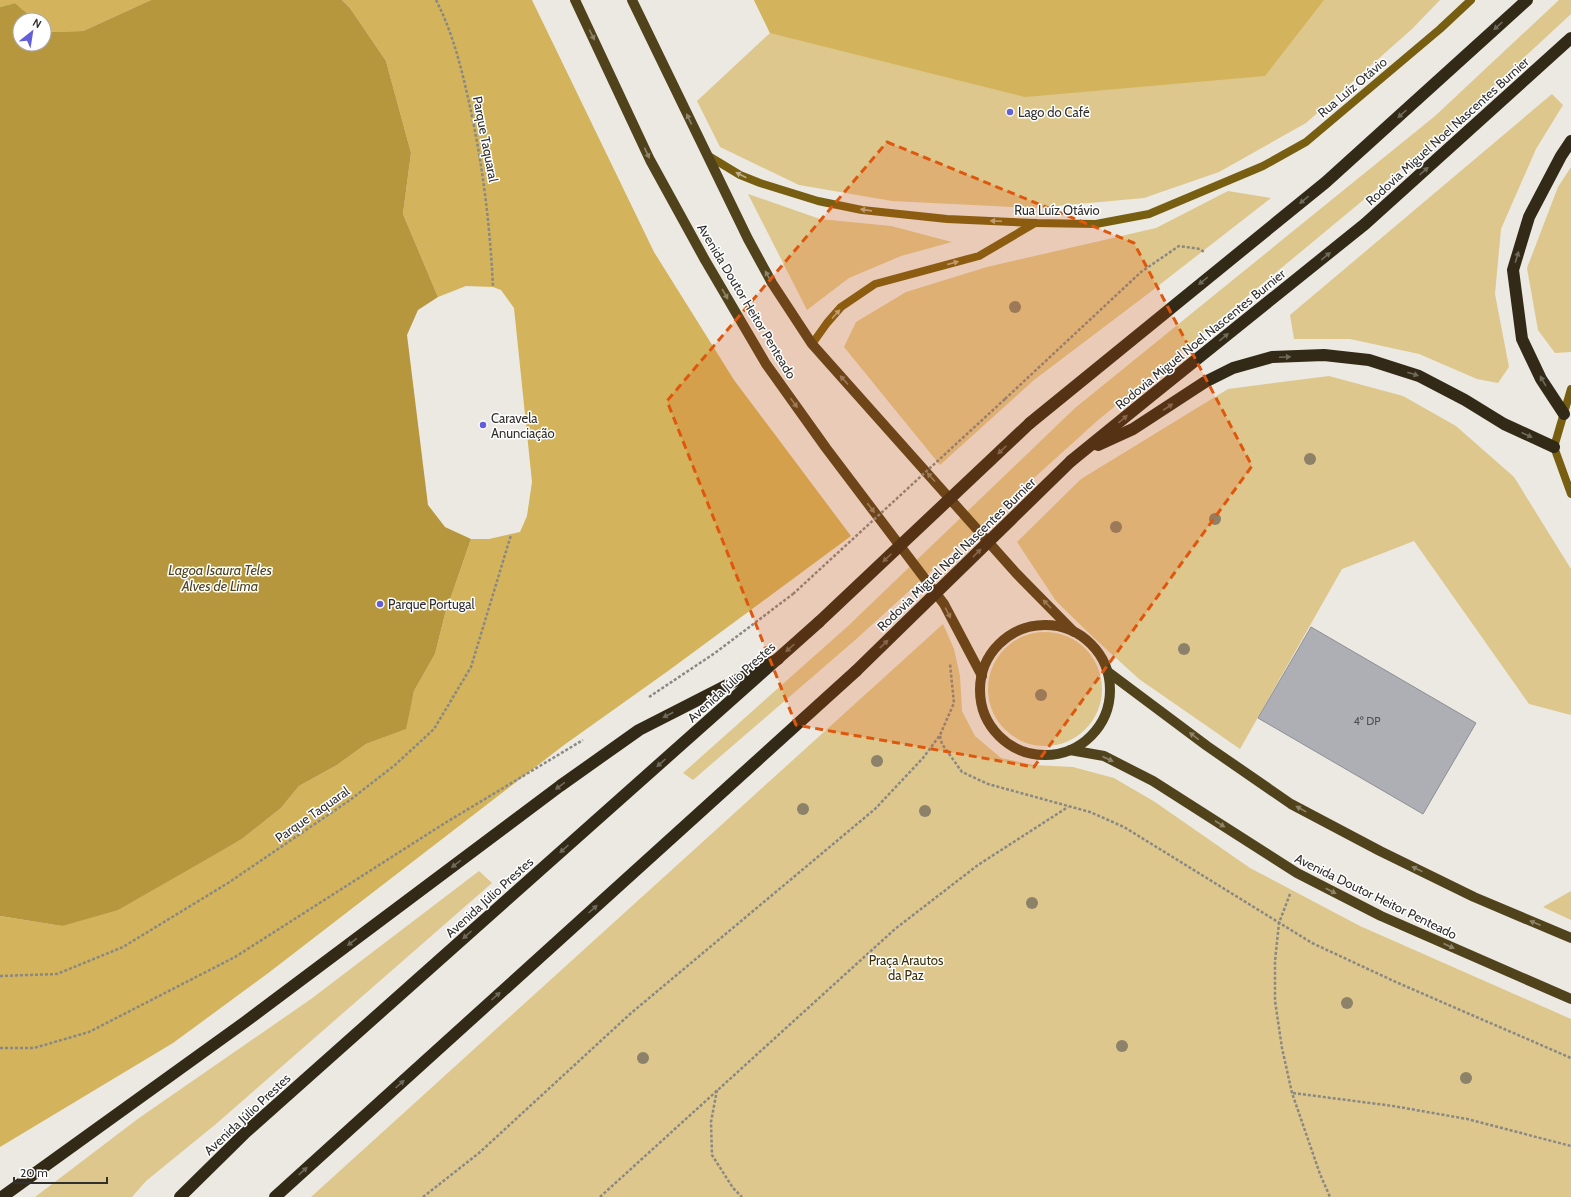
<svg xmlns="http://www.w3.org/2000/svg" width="1571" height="1197" viewBox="0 0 1571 1197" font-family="Cabin,sans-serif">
  <rect width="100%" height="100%" fill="#ebe9e2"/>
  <g fill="#dec78c">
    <polygon points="754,0 1440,0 1412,29 1306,123 1219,172 1144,198 1034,208 892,201 799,185 720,147 697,101 770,33"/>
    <polygon points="1559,0 1571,0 1571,14 1432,143 1097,421 854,641 693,780 683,773 848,626 1075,408 1435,116"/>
    <polygon points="1552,94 1563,105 1536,149 1501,229 1495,294 1509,367 1498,383 1477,379 1419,354 1350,339 1294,339 1290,315"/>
    <polygon points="1571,167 1571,352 1555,353 1538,330 1527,268 1558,187"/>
    <polygon points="1228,191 1271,198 1149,293 1034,380 940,465 844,347 856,322 906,292 987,267 1156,228"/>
    <polygon points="748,194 820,219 891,226 952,242 901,256 849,278 807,310"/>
    <polygon points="1329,376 1403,396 1456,426 1514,477 1571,569 1571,715 1529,704 1414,541 1342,569 1240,749 1139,679 1094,638 1056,601 1017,542 1081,479 1228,389"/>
    <polygon points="943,624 954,649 960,676 962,711 975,736 1001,758 1034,765 1073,767 1114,778 1155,802 1250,868 1360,926 1571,1019 1571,1197 311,1197"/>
    <circle cx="1045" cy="689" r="57"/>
    <polygon points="479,871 492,883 216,1124 146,1181 132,1197 35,1197 139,1118 311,999"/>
    <polygon points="1571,891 1571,920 1543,907"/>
  </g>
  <g fill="#d3b35b">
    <polygon points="0,0 151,0 83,31 49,32 44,28 44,20 35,20 15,3 0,7"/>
    <polygon points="342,0 532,0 654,252 734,380 851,536 668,671 564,745 267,974 173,1043 0,1147 0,916 62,926 186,870 242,839 281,808 299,786 337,765 366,744 405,729 414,691 435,654 445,614 471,539 489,539 520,532 527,516 532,482 514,308 501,290 493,287 466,286 438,297 403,214 411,153 386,61 350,8"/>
    <polygon points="754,0 1324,0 1265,76 1025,97 770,33"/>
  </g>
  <polygon fill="#b7973d" points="151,0 342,0 350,8 386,61 411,153 403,214 438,297 418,310 407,335 428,505 445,527 471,539 445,614 435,654 414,691 406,729 366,744 337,765 299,786 281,808 242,839 118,910 62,926 0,916 0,7 15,3 35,20 20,20 20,44 44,44 44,28 49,32 83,31"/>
  <polygon fill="#aeafb5" stroke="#8e8f95" points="1311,627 1476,723 1423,814 1258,718"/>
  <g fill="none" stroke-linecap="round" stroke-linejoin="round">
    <g stroke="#898884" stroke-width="2.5" stroke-dasharray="3 2" stroke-linecap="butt">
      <path d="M436,0c17,33 26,70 34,107 13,59 20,119 23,180"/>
      <polyline points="1005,399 1141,272 1179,246 1200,249 1204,252"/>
      <polyline points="649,697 715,653 793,594"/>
      <polyline points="940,736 942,744 962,772 988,784 1090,812 1124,827 1312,943 1398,983 1571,1058"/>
      <polyline points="1290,894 1279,923 1275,961 1275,1001 1282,1048 1292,1093 1320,1174 1330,1197"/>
      <polyline points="0,976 57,974 123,947 228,883 350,800 395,765 434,729 471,667 511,535"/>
      <polyline points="0,1048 34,1048 89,1032 235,957 445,823 583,740"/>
      <polyline points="717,1090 711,1122 712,1155 733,1188 742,1197"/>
      <polyline points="1293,1093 1393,1106 1467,1119 1571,1146"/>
      <polyline points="423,1197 479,1153 630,1014 875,809 923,758 940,735 954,703 950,664"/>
      <polyline points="600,1197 895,929 978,865 1068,807"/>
    </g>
    <g stroke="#775e11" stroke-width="8">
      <polyline points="707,155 740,175 760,183 818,201 862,210 947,219 1035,223 1096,224 1149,214 1263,166 1306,142 1440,29 1471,0"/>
      <polyline points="812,344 827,323 841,307 875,284 979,256 1035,223"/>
      <polyline points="1571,389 1554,447 1571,494"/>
    </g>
    <g stroke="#50421b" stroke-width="10">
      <polyline points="575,0 650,160 705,260 766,364 826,448 944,604 982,676"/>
      <polyline points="632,0 748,239 772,283 812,344 1016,573 1074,632"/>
      <circle cx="1045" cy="690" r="65"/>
      <polyline points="1108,672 1207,746 1291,804 1380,851 1474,897 1571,938"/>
      <polyline points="1070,750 1104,756 1153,781 1297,873 1381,916 1571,999"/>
    </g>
    <g stroke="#322a16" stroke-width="12">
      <polyline points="1564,414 1541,379 1522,339 1513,270 1529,217 1561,156 1571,141"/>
      <polyline points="1030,423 1326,182 1527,0"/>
      <polyline points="1098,445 1133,429 1205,382 1233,368 1272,357 1324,355 1369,360 1419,376 1465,400 1504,424 1554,447"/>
      <polyline points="1071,461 1151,396 1365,224 1571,38"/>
      <polyline points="2,1197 245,1022 560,786 639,730 778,659"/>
      <polyline points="180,1197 246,1132 819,622"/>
      <polyline points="275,1197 856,671"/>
    </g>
    <polyline stroke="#898884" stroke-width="2.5" stroke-dasharray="3 2" stroke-linecap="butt" points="793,594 1005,399"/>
    <g stroke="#322a16" stroke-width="12">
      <polyline points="819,622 1030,423"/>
      <polyline points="856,671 1071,461"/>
    </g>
  </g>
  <g fill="#8b8269">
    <circle cx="1015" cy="307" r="6"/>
    <circle cx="1310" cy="459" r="6"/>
    <circle cx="1215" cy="519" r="6"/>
    <circle cx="1116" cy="527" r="6"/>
    <circle cx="1184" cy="649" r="6"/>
    <circle cx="1041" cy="695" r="6"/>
    <circle cx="877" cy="761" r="6"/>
    <circle cx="803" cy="809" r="6"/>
    <circle cx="925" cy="811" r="6"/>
    <circle cx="1032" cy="903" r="6"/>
    <circle cx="1347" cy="1003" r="6"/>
    <circle cx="1122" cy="1046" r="6"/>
    <circle cx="643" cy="1058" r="6"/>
    <circle cx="1466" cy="1078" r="6"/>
  </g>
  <defs><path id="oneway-solid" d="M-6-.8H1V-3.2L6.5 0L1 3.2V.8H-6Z"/></defs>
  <g fill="#706a5c">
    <use href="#oneway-solid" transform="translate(1498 26) rotate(138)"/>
    <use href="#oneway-solid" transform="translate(1402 114) rotate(138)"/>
    <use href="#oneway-solid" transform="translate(1424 171) rotate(-42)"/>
    <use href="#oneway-solid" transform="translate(1304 200) rotate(141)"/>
    <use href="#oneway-solid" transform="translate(1326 256) rotate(-39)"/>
    <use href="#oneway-solid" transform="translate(1517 257) rotate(-73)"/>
    <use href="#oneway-solid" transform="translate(1203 281) rotate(141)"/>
    <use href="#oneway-solid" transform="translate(1224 337) rotate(-39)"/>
    <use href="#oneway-solid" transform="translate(1285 357) rotate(-3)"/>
    <use href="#oneway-solid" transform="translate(1413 374) rotate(18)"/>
    <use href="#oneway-solid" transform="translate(1543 381) rotate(-120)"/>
    <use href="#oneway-solid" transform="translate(1168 407) rotate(-33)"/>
    <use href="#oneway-solid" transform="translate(1123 419) rotate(-40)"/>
    <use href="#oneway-solid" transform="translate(1527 435) rotate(25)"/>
    <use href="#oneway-solid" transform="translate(1002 450) rotate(137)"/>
    <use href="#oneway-solid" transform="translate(977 553) rotate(-44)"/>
    <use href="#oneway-solid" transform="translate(887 558) rotate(137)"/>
    <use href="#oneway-solid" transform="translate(884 644) rotate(-44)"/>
    <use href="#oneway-solid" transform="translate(790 648) rotate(138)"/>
    <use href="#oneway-solid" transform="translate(668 715) rotate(153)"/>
    <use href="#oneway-solid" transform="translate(661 763) rotate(138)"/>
    <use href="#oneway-solid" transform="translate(560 786) rotate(144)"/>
    <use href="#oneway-solid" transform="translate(564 849) rotate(138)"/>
    <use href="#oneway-solid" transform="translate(456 864) rotate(143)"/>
    <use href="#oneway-solid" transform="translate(593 909) rotate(-42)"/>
    <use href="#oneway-solid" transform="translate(467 935) rotate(138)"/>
    <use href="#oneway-solid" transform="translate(352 942) rotate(143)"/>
    <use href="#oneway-solid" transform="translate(496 996) rotate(-42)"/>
    <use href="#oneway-solid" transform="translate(400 1084) rotate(-42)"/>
    <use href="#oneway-solid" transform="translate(303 1171) rotate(-42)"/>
  </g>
  <g fill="#8d846b">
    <use href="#oneway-solid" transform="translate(592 35) rotate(64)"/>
    <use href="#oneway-solid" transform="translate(689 119) rotate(-115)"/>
    <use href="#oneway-solid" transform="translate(647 153) rotate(65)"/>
    <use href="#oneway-solid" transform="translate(768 276) rotate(-119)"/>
    <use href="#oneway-solid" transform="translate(725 294) rotate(60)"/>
    <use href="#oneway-solid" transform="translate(844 380) rotate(-132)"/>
    <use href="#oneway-solid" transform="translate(794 403) rotate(54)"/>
    <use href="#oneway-solid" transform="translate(931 477) rotate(-132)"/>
    <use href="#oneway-solid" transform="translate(871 508) rotate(53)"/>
    <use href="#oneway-solid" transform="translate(1047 604) rotate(-134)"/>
    <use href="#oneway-solid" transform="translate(948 613) rotate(63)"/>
    <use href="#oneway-solid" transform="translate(1194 736) rotate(-143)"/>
    <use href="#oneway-solid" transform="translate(1108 759) rotate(24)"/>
    <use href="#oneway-solid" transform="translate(1301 809) rotate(-151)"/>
    <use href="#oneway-solid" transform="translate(1220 824) rotate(33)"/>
    <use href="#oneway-solid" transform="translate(1417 869) rotate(-154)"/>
    <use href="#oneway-solid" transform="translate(1331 891) rotate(27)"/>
    <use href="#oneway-solid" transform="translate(1535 923) rotate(-157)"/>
    <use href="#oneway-solid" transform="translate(1449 946) rotate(24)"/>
  </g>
  <g fill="#bbae88">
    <use href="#oneway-solid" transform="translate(741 175) rotate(-153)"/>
    <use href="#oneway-solid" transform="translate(866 210) rotate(-172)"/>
    <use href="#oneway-solid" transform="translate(996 221) rotate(-177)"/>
    <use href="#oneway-solid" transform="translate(953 263) rotate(-15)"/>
    <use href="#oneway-solid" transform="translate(836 314) rotate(-48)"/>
  </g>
  <path fill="#df570e" fill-opacity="0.2" stroke="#df570e" stroke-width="3" stroke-dasharray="8 5" stroke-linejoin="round" d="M887,142l247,101 118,223 -218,301 -238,-42 -129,-324z"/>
  <g fill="#625fd8" stroke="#fff" stroke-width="1.5">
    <circle cx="1010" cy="112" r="4"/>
    <circle cx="483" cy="425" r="4"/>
    <circle cx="380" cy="604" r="4"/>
  </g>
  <g text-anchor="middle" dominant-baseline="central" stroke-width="3" stroke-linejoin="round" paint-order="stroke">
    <g font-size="11" fill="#505050">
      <text x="1367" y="721">4º DP</text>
    </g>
    <g font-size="13" fill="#31302e" stroke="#fff">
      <text transform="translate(1352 87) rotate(-40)">Rua Luíz Otávio</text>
      <text transform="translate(1447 131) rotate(-42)">Rodovia Miguel Noel Nascentes Burnier</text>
      <text transform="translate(486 139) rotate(79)">Parque Taquaral</text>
      <text x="1057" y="210">Rua Luíz Otávio</text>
      <text transform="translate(747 301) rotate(59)">Avenida Doutor Heitor Penteado</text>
      <text transform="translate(1200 339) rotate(-39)">Rodovia Miguel Noel Nascentes Burnier</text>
      <text transform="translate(956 554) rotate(-44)">Rodovia Miguel Noel Nascentes Burnier</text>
      <text transform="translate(731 682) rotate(-42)">Avenida Júlio Prestes</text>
      <text transform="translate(312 814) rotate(-35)">Parque Taquaral</text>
      <text transform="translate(1376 896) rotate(26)">Avenida Doutor Heitor Penteado</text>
      <text transform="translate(489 897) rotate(-42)">Avenida Júlio Prestes</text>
      <text transform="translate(247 1114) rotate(-43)">Avenida Júlio Prestes</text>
    </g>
    <g font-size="13" fill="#31302e" stroke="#fff" text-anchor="start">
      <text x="1018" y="112">Lago do Café</text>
      <text x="491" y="418">Caravela<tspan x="491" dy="15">Anunciação</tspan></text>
      <text x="388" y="604">Parque Portugal</text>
    </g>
    <g font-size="13" fill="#3c2e06" stroke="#fff">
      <text x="906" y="960">Praça Arautos<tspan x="906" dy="15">da Paz</tspan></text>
    </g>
    <g font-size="14" font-style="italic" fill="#4f421c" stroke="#fff">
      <text x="220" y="570">Lagoa Isaura Teles<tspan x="220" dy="16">Alves de Lima</tspan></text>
    </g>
  </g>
  <g transform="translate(32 32) rotate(30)"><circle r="19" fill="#ffffff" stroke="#adacab"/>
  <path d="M0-3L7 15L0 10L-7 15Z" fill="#625fd8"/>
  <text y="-6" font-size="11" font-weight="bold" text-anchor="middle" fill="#31302e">N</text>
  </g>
  <path d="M14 1177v6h93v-6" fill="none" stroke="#31302e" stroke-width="2"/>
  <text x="20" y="1177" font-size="12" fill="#31302e" stroke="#ffffff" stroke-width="3" paint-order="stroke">20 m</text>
</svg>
